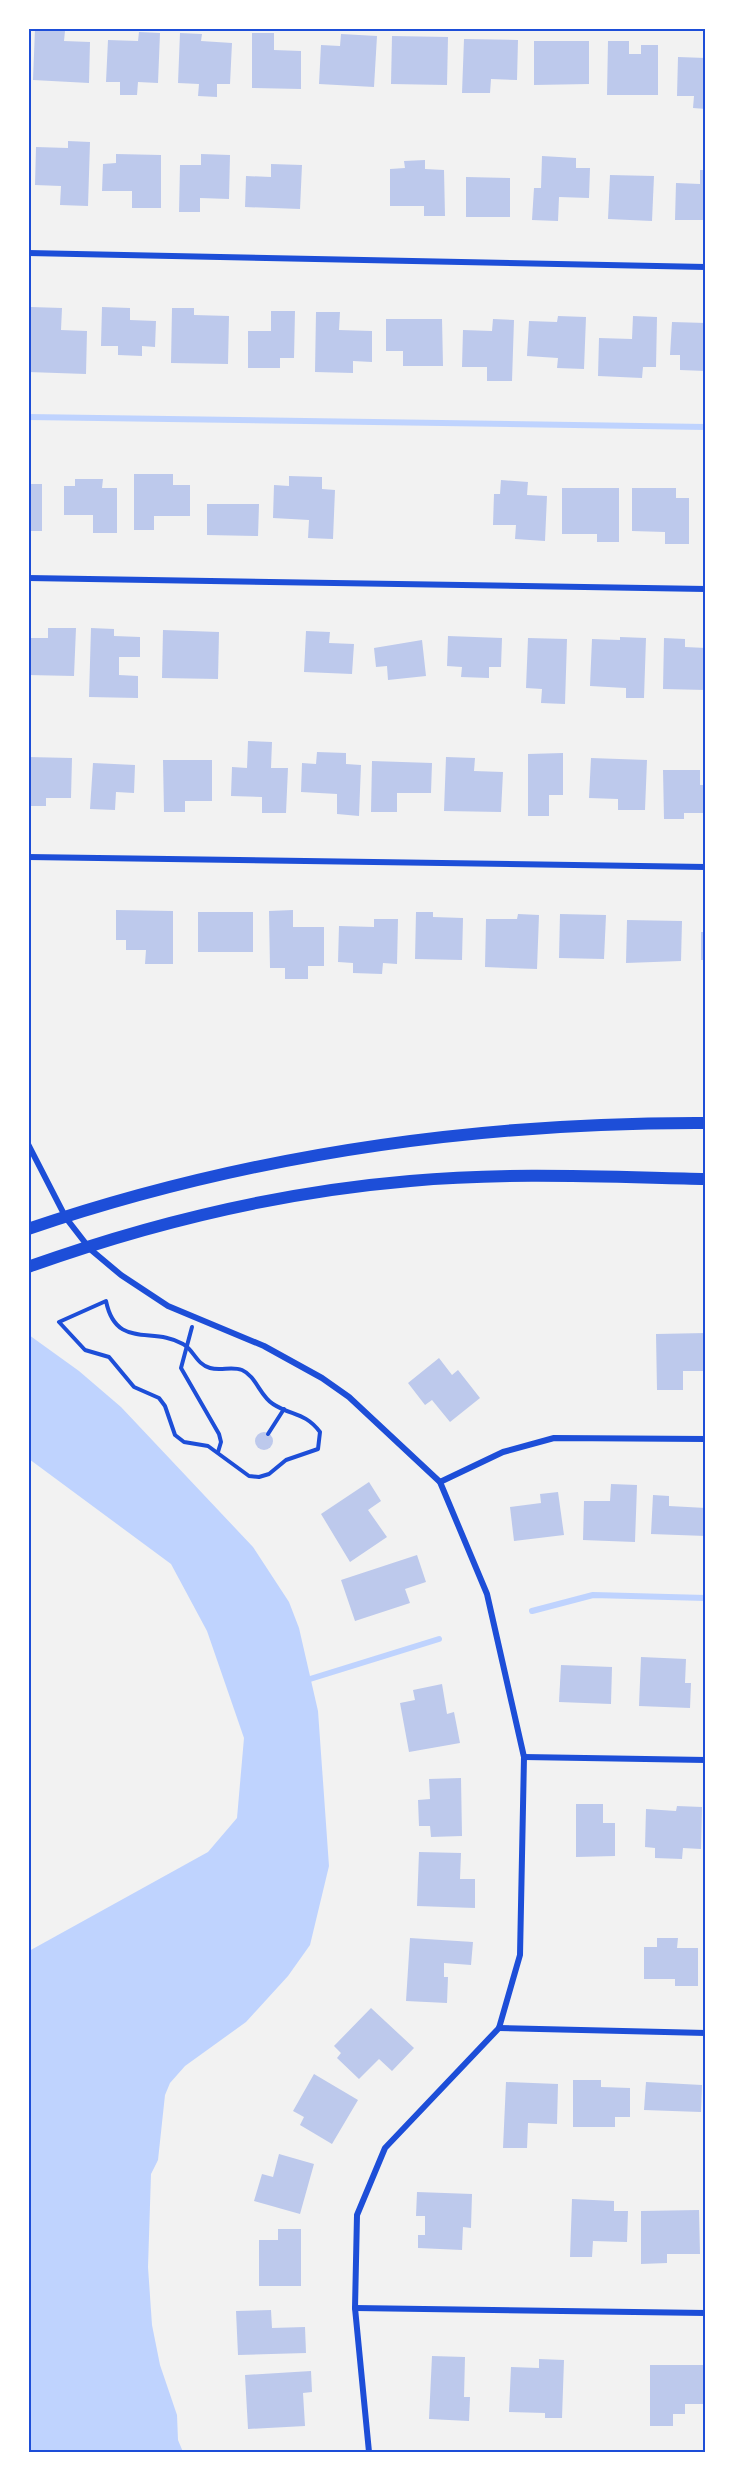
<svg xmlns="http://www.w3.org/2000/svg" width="734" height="2481" viewBox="0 0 734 2481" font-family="Helvetica,sans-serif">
  <rect width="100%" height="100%" fill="#f2f2f2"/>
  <polygon fill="#bfd3fe" points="29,1335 79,1371 121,1407 253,1547 289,1602 299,1628 318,1711 329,1866 310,1945 288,1976 246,2022 185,2066 170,2083 165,2095 158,2160 151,2174 148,2267 152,2325 160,2365 177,2415 178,2440 183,2452 29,2452 29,1951 208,1852 237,1818 244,1738 207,1631 171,1564 29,1459"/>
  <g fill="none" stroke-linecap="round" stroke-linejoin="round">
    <g stroke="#bfd3fe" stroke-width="6">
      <polyline points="28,417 706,427"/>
      <polyline points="532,1611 593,1595 706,1598"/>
      <polyline points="310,1679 439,1639"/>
    </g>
  </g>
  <g fill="#bdc9ec">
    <polygon points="35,29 65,31 64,41 90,42 89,83 33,80"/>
    <polygon points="139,32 160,33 158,83 138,82 137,95 120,95 120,82 106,82 108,40 138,41"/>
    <polygon points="180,33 202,34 201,41 232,43 230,84 217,84 217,97 198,96 199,84 178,83"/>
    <polygon points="252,33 274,33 274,50 301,51 301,89 252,88"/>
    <polygon points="341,34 377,36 374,87 319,84 321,45 340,46"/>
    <polygon points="392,36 448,37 447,85 391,84"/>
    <polygon points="464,39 518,40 517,80 491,79 490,93 462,93"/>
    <polygon points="534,41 589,41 589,84 534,85"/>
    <polygon points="608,41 629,41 629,54 641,54 641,45 658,45 658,95 607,95"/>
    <polygon points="678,57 706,58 706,109 693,108 694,96 677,96"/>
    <polygon points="68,141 90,142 88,206 60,205 61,186 35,185 36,147 68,148"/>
    <polygon points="116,154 161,155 161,208 132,208 132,191 102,191 103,164 116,163"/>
    <polygon points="201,154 230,155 229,199 200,198 200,212 179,212 180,165 201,165"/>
    <polygon points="542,156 576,158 576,168 590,168 589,198 559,197 558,221 532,220 534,188 541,188"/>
    <polygon points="425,160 425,169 444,170 445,216 424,216 424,206 390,206 390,169 405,168 404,161"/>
    <polygon points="271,164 302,165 300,209 245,207 246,176 271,177"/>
    <polygon points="700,170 706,170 706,220 675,220 676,183 700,184"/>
    <polygon points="610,175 654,176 652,221 608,219"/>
    <polygon points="466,177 510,178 510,217 466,217"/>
    <polygon points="31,307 62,308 61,330 87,331 86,374 28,372"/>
    <polygon points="102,307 130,308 130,320 156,321 155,347 142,346 142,356 118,355 118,346 101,346"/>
    <polygon points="172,308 194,308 194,315 229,316 228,364 171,363"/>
    <polygon points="271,311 295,311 294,358 280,358 280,368 248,368 248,331 271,331"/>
    <polygon points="316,312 340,312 339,330 372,331 372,362 353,361 353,373 315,372"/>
    <polygon points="558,316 586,317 584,369 557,368 558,358 527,356 529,321 557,322"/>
    <polygon points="633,316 657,317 656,367 643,367 642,378 598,376 599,338 632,339"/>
    <polygon points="386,319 442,319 443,366 403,366 403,351 386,351"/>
    <polygon points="493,319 514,320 512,381 487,381 487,367 462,367 463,330 492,331"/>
    <polygon points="672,322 706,323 706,371 680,370 680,355 670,355"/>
    <polygon points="134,474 173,474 173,485 190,485 190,516 154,516 154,530 134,530"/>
    <polygon points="289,476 322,477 322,489 335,490 333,539 308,538 309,520 273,518 274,485 289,486"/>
    <polygon points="75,479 103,479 102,488 117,488 117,533 93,533 93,515 64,515 64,486 75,486"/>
    <polygon points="501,480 528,482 527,495 547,496 545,541 515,539 516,525 493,525 494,494 500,494"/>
    <rect x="28" y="484" width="14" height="47"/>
    <polygon points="562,488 619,488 619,542 597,542 597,534 562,534"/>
    <polygon points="632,488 676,488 676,498 689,498 689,544 665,544 665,532 632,531"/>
    <polygon points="207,504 259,504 258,536 207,535"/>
    <polygon points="48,628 76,628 74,676 28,675 28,638 48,638"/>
    <polygon points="91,628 114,629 114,636 140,637 140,657 119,657 119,675 138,676 138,698 89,697"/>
    <polygon points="163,630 219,632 218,679 162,678"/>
    <polygon points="306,631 330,632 329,643 354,644 352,674 304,672"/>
    <polygon points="448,636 502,638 501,667 489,667 489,678 461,677 462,667 447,666"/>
    <polygon points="620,637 646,638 644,698 626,698 626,688 590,686 592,639 620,640"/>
    <polygon points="528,638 567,639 565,704 541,703 542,689 526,688"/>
    <polygon points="664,638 685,639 685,647 706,648 706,690 663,689"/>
    <polygon points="422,640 426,676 388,680 387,666 376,667 374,648"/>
    <polygon points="248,741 272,742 271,768 288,768 286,813 262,813 262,797 231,796 232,767 247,768"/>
    <polygon points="317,752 346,753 346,764 361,765 359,816 337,814 337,794 301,792 302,763 316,764"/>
    <polygon points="563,753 563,795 549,795 549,816 528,816 528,754"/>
    <polygon points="28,757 72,758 71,798 46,798 46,806 28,806"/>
    <polygon points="446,757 475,758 474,771 503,772 501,812 444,811"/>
    <polygon points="591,758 647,760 645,810 618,810 618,799 589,798"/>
    <polygon points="163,760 212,760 212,801 185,801 185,812 164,812"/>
    <polygon points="372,761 432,763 431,793 397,793 397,812 371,812"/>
    <polygon points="93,763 135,765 134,793 116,792 115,810 90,809"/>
    <polygon points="663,770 700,770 700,785 706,785 706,813 684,813 684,819 664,819"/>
    <polygon points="116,910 173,911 173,964 145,964 146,950 126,950 126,940 116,940"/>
    <polygon points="293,910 293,927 324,927 324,966 308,966 308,979 285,979 285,968 270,968 269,911"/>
    <rect x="198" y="912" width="55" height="40"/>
    <polygon points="416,912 433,912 433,917 463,918 462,960 415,959"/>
    <polygon points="518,914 539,915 537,969 485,967 486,919 517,919"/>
    <polygon points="560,914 606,915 604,959 559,958"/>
    <polygon points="374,919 398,919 397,964 383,963 382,974 353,973 353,963 338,962 339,926 374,927"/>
    <polygon points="627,920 682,921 681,961 626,963"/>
    <rect x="701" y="932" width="5" height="28"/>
    <polygon points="706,1333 706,1371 683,1371 683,1390 657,1390 656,1334"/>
    <polygon points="439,1358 452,1375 458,1370 480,1398 450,1422 432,1400 425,1405 408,1383"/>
    <circle cx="264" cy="1441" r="9"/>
    <polygon points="369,1482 381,1501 368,1510 387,1537 350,1562 321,1514"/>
    <polygon points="611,1484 637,1485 635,1542 583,1540 584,1501 610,1501"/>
    <polygon points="558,1492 564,1535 514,1541 510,1507 541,1503 540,1494"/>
    <polygon points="653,1495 669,1496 669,1506 706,1508 706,1536 651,1534"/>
    <polygon points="417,1555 426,1582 405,1589 410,1603 355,1621 341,1580"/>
    <polygon points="641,1657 686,1659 685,1683 691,1683 690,1708 639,1706"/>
    <polygon points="561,1665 612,1667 611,1704 559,1702"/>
    <polygon points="442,1684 447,1714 454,1712 460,1743 409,1752 400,1703 415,1700 413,1690"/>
    <polygon points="461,1778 462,1836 431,1837 430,1826 419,1826 418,1800 430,1799 429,1779"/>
    <polygon points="576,1804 603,1804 603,1823 615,1823 615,1856 576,1857"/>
    <polygon points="677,1806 702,1807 701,1849 683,1848 682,1859 655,1858 655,1848 645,1847 646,1809 676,1811"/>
    <polygon points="419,1852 461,1853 460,1879 475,1879 475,1908 417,1906"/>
    <polygon points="410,1938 473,1942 471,1965 444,1963 444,1977 448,1977 447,2003 406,2001"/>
    <polygon points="657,1938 678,1938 677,1948 698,1948 698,1986 675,1986 675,1979 644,1979 644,1947 657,1947"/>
    <polygon points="371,2008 414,2048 392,2071 379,2059 359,2079 337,2058 341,2053 334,2046"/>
    <polygon points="314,2074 358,2100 332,2144 300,2125 304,2117 293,2111"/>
    <polygon points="573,2080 601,2080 601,2087 630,2088 630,2117 615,2117 615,2127 573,2127"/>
    <polygon points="506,2082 558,2084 557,2124 528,2123 527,2148 503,2148"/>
    <polygon points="646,2082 702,2085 701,2112 644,2110"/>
    <polygon points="279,2154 314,2164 300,2214 254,2201 262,2174 273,2177"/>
    <polygon points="417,2192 472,2194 471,2228 463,2227 462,2250 418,2248 418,2235 425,2235 425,2216 416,2216"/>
    <polygon points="572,2199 614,2201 614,2211 628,2211 627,2242 593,2241 592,2257 570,2257"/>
    <polygon points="699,2210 700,2254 667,2254 667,2263 641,2264 641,2211"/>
    <polygon points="278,2229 301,2229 301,2286 259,2286 259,2240 278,2240"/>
    <polygon points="271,2310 272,2328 305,2327 306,2353 238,2355 236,2311"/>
    <polygon points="432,2356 465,2357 464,2397 470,2397 469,2421 429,2419"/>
    <polygon points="539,2359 564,2360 562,2418 545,2418 545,2413 509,2412 511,2367 539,2368"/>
    <polygon points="650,2365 706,2365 706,2404 685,2404 685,2414 673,2414 673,2426 650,2426"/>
    <polygon points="311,2371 312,2392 303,2393 305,2426 248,2429 245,2375"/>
  </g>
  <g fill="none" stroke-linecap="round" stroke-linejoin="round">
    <g stroke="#1d4ed8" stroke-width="4">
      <path d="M106,1301c10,49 47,25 77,43 11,6 13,20 27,24 11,3 22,-2 32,2 14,6 18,26 31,34 18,12 32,8 47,28l-2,17 -32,11 -17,14 -10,3 -10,-1 -41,-30 -24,-4 -9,-7 -10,-29 -6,-8 -25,-11 -25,-30 -24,-7 -26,-28z"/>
      <polyline points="192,1327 181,1368 219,1434 221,1442 218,1452"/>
      <polyline points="268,1434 284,1409"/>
    </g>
    <g stroke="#1d4ed8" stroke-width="6">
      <polyline points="28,253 706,267"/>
      <polyline points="28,578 706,589"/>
      <polyline points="28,857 706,867"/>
      <polyline points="28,1144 66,1218 90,1249 121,1275 168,1306 264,1346 322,1378 349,1397 440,1482 487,1594 524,1757 520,1955 499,2028 385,2148 357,2215 355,2308 369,2452"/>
      <polyline points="440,1482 503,1452 554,1438 706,1439"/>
      <polyline points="524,1757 706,1760"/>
      <polyline points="499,2028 706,2033"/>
      <polyline points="355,2308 706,2313"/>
    </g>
    <g stroke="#1d4ed8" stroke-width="12">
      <path d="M28,1229c218,-74 448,-107 678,-106"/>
      <path d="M28,1267c123,-44 252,-75 382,-86 98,-9 197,-4 296,-2"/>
    </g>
  </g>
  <rect width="734" height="2481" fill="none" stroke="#ffffff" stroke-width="60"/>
  <rect x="30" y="30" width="674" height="2421" fill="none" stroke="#1d4ed8" stroke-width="2"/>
</svg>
